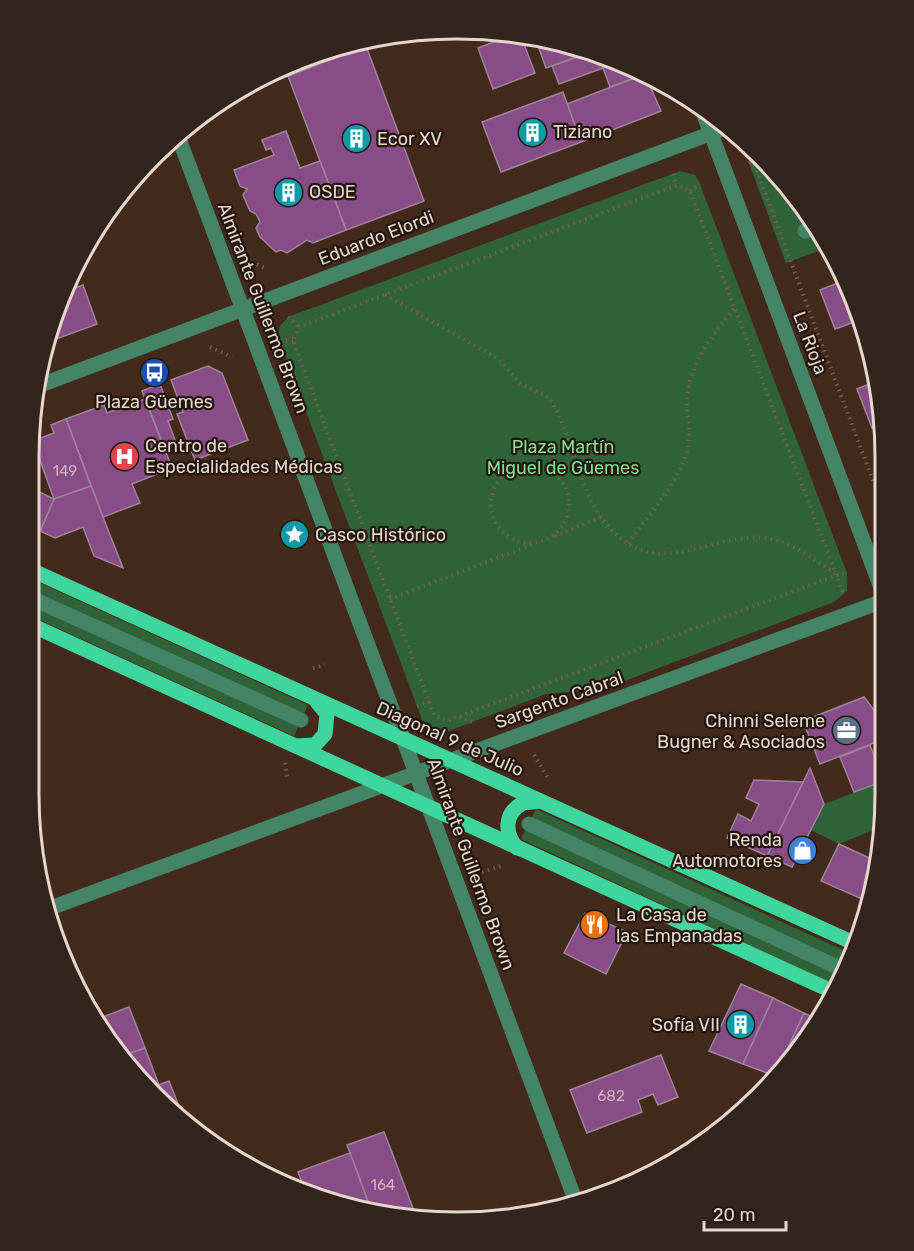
<svg xmlns="http://www.w3.org/2000/svg" width="914" height="1251" viewBox="0 0 914 1251" font-family="Rubik,sans-serif">
  <rect width="100%" height="100%" fill="#432a1b"/>
  <g fill="#306438">
    <polygon points="751,148 797,196 827,248 786,263 749,163"/>
    <polygon points="680,171 695,175 700,184 847,573 847,591 834,602 619,683 594,690 546,694 446,732 435,734 423,722 278,337 280,326 288,317"/>
    <polygon points="29,578 308,705 294,736 29,615"/>
    <polygon points="884,781 884,826 839,844 811,830 824,804"/>
    <polygon points="536,809 852,954 841,984 839,987 521,839"/>
  </g>
  <g fill="#884c87" stroke="#9d849c" stroke-width="1.5">
    <polygon points="517,33 588,50 589,53 546,68 536,40 524,44 535,73 493,89 478,48"/>
    <polygon points="366,46 424,201 346,230 288,76"/>
    <polygon points="594,51 645,74 610,87 603,68 559,84 552,66"/>
    <polygon points="305,59 309,68 228,99 267,73"/>
    <polygon points="645,74 661,111 581,142 567,104"/>
    <polygon points="563,92 581,142 501,172 482,122"/>
    <polygon points="286,131 300,168 320,161 346,230 313,243 307,240 287,253 281,250 276,252 260,237 256,228 260,222 256,214 250,211 243,195 247,189 240,186 234,170 274,155 271,148 266,150 262,140"/>
    <polygon points="846,280 853,293 860,320 835,329 820,290"/>
    <polygon points="83,285 97,324 56,339 52,327 71,286 72,289"/>
    <polygon points="208,366 222,373 248,440 195,460 177,414 183,412 171,380"/>
    <polygon points="877,381 882,401 882,424 872,428 857,389"/>
    <polygon points="160,384 173,419 168,421 175,440 163,444 142,391"/>
    <polygon points="145,399 172,468 132,484 140,503 103,517 66,419 104,405 107,413"/>
    <polygon points="66,419 91,486 54,499 33,441 54,433 51,425"/>
    <polygon points="31,438 38,455 29,459 29,457"/>
    <polygon points="91,486 103,517 123,568 94,556 83,527 55,538 40,531 54,499"/>
    <polygon points="29,487 54,499 40,531 29,526"/>
    <polygon points="864,697 884,723 884,739 820,764 803,721"/>
    <polygon points="870,745 884,781 854,792 840,757"/>
    <polygon points="810,768 824,804 792,867 767,856"/>
    <polygon points="754,780 803,782 767,856 727,838 738,814 751,821 759,804 746,798"/>
    <polygon points="839,844 878,862 871,903 821,881"/>
    <polygon points="585,913 627,932 606,974 564,953"/>
    <polygon points="741,984 773,998 743,1064 709,1051"/>
    <polygon points="773,998 804,1013 775,1076 743,1064"/>
    <polygon points="129,1007 145,1048 122,1056 101,1032 95,1020"/>
    <polygon points="804,1013 819,1020 799,1051 789,1046"/>
    <polygon points="145,1048 159,1085 150,1088 122,1056"/>
    <polygon points="661,1055 678,1097 658,1105 653,1094 638,1100 642,1112 587,1133 570,1090"/>
    <polygon points="169,1081 186,1124 175,1116 150,1088"/>
    <polygon points="384,1132 393,1155 417,1219 401,1219 371,1210 356,1169 347,1145"/>
    <polygon points="350,1153 356,1169 371,1210 305,1190 298,1172"/>
  </g>
  <g fill="none" stroke-linecap="round" stroke-linejoin="round">
    <g stroke="#755e51" stroke-width="4" stroke-dasharray="1.5 4.5" stroke-linecap="butt">
      <polyline points="757,153 755,166 882,505"/>
      <polyline points="749,163 754,160"/>
      <polyline points="673,174 677,185"/>
      <polyline points="690,191 700,184"/>
      <polyline points="251,263 268,269"/>
      <path d="M385,295l112,63 23,25 28,14c28,38 27,97 65,135 51,50 103,-4 158,7 23,5 44,21 64,34"/>
      <polyline points="288,317 299,327"/>
      <polyline points="280,341 293,341"/>
      <polyline points="210,347 232,357"/>
      <circle cx="530" cy="504" r="39"/>
      <polyline points="555,536 601,517"/>
      <path d="M628,543c20,-27 47,-56 58,-88 6,-15 2,-29 1,-45 -2,-42 22,-70 47,-101"/>
      <polyline points="390,599 534,544"/>
      <polyline points="313,668 325,665"/>
      <polyline points="417,706 429,701"/>
      <polyline points="460,716 837,575 847,573"/>
      <polyline points="472,722 458,716 447,721 434,715 293,341 299,327 677,185 690,191 844,595"/>
      <polyline points="534,755 549,780"/>
      <polyline points="285,763 287,777"/>
      <polyline points="482,872 504,865"/>
    </g>
    <g stroke="#448468" stroke-width="15">
      <polyline points="701,107 883,593"/>
      <polyline points="178,136 576,1202"/>
      <polyline points="805,231 815,228"/>
      <polyline points="38,386 728,127"/>
      <polyline points="29,597 301,720"/>
      <polyline points="529,824 846,971"/>
      <polyline points="45,910 883,601"/>
    </g>
    <g stroke="#3fd59e" stroke-width="15">
      <polyline points="29,569 856,944"/>
      <polyline points="29,624 836,993"/>
      <polyline points="296,746 315,745 325,734 327,714 317,702"/>
      <path d="M517,848c-13,-15 -13,-35 6,-45l17,-2"/>
    </g>
  </g>
  <defs>
    <symbol id="building-disc" viewBox="-11 -11 22 22"><circle r="9.5" fill="#0f9aa8" stroke="#22160f"/><path d="M-4-6H4V6H1V3H-1V6H-4ZM-2.5-4.3h1.7v1.8h-1.7ZM.8-4.3h1.7v1.8H.8ZM-2.5-1h1.7V.8h-1.7ZM.8-1h1.7V.8H.8Z" fill="#fff"/></symbol>
    <symbol id="bus-disc" viewBox="-11 -11 22 22"><circle r="9.5" fill="#1a4fb4" stroke="#22160f"/><path d="M-5-6H5V4H4V6H2V4H-2V6H-4V4H-5ZM-3.5-4V0h7V-4ZM-3.5 1.2v1.5H-2V1.2ZM2 1.2v1.5H3.5V1.2Z" fill="#fff"/></symbol>
    <symbol id="hospital-disc" viewBox="-11 -11 22 22"><circle r="9.5" fill="#e0444e" stroke="#22160f"/><path d="M-5-5h3v3.5h4V-5h3V5h-3V1.5h-4V5h-3Z" fill="#fff"/></symbol>
    <symbol id="sight-disc" viewBox="-11 -11 22 22"><circle r="9.5" fill="#0f9aa8" stroke="#22160f"/><path d="M0-6L1.8-2.2L6-1.7L2.9 1.2L3.7 5.4L0 3.3L-3.7 5.4L-2.9 1.2L-6-1.7L-1.8-2.2Z" fill="#fff"/></symbol>
    <symbol id="office-disc" viewBox="-11 -11 22 22"><circle r="9.5" fill="#5c6f8a" stroke="#22160f"/><path d="M-6-3h4V-5.5h4V-3h4V5H-6ZM-1-4.5V-3h2v-1.5ZM-6 0V1H6V0Z" fill="#fff"/></symbol>
    <symbol id="shop-disc" viewBox="-11 -11 22 22"><circle r="9.5" fill="#3f7fe0" stroke="#22160f"/><path d="M-5-2.5h2.3a2.7 3.5 0 0 1 5.4 0H5L5.5 6h-11ZM-1.5-2.5h3a1.5 2.3 0 0 0-3 0Z" fill="#fff"/></symbol>
    <symbol id="restaurant-disc" viewBox="-11 -11 22 22"><circle r="9.5" fill="#e8710a" stroke="#22160f"/><path d="M-5-6h1v4h1v-4h1v4h1v-4h1v5L-1.5 .5V6h-2V.5L-5-1ZM5-6V6H3V1.5H1.5Q1.5-4 5-6Z" fill="#fff"/></symbol>
  </defs>
  <g fill-rule="evenodd">
    <use href="#building-disc" x="516" y="116" width="33" height="33"/>
    <use href="#building-disc" x="340" y="122" width="33" height="33"/>
    <use href="#building-disc" x="272" y="176" width="33" height="33"/>
    <use href="#bus-disc" x="138" y="356" width="33" height="33"/>
    <use href="#hospital-disc" x="108" y="440" width="33" height="33"/>
    <use href="#sight-disc" x="278" y="518" width="33" height="33"/>
    <use href="#office-disc" x="830" y="714" width="33" height="33"/>
    <use href="#shop-disc" x="786" y="834" width="33" height="33"/>
    <use href="#restaurant-disc" x="578" y="908" width="33" height="33"/>
    <use href="#building-disc" x="724" y="1008" width="33" height="33"/>
  </g>
  <g text-anchor="middle" dominant-baseline="central" stroke-width="4.5" stroke-linejoin="round" paint-order="stroke">
    <g font-size="15" fill="#cfb4bb">
      <text x="65" y="471">149</text>
      <text x="611" y="1096">682</text>
      <text x="383" y="1185">164</text>
    </g>
    <g font-size="18" fill="#e7d6cc" stroke="#22160f" text-anchor="start">
      <text x="553" y="132">Tiziano</text>
      <text x="377" y="139">Ecor XV</text>
      <text x="309" y="192">OSDE</text>
      <text x="154" y="402" text-anchor="middle">Plaza Güemes</text>
      <text x="145" y="446">Centro de<tspan x="145" dy="21">Especialidades Médicas</tspan></text>
      <text x="315" y="535">Casco Histórico</text>
      <text x="825" y="721" text-anchor="end">Chinni Seleme<tspan x="825" dy="21">Bugner &amp; Asociados</tspan></text>
      <text x="782" y="840" text-anchor="end">Renda<tspan x="782" dy="21">Automotores</tspan></text>
      <text x="616" y="915">La Casa de<tspan x="616" dy="21">las Empanadas</tspan></text>
      <text x="720" y="1025" text-anchor="end">Sofía VII</text>
    </g>
    <g font-size="18" fill="#e7d6cc" stroke="#22160f">
      <text transform="translate(376 238) rotate(-21)">Eduardo Elordi</text>
      <text transform="translate(263 308) rotate(69)">Almirante Guillermo Brown</text>
      <text transform="translate(810 343) rotate(69)">La Rioja</text>
      <text transform="translate(559 700) rotate(-20)">Sargento Cabral</text>
      <text transform="translate(450 739) rotate(24)">Diagonal 9 de Julio</text>
      <text transform="translate(471 864) rotate(70)">Almirante Guillermo Brown</text>
    </g>
    <g font-size="18" fill="#82e08e" stroke="#22160f">
      <text x="563" y="447">Plaza Martín<tspan x="563" dy="21">Miguel de Güemes</tspan></text>
    </g>
  </g>
  <path d="M0 0H914V1251H0ZM457 39H457A418 418 0 0 1 875 457V794A418 418 0 0 1 457 1212H457A418 418 0 0 1 39 794V457A418 418 0 0 1 457 39Z" fill="#32251e" fill-rule="evenodd"/>
  <path fill="none" stroke="#e7d6cc" stroke-width="3" d="M457 39H457A418 418 0 0 1 875 457V794A418 418 0 0 1 457 1212H457A418 418 0 0 1 39 794V457A418 418 0 0 1 457 39Z"/>
  <path d="M704 1221v9h82v-9" fill="none" stroke="#e7d6cc" stroke-width="3"/>
  <text x="713" y="1221" font-size="18" fill="#e7d6cc" stroke="#22160f" stroke-width="4.5" paint-order="stroke">20 m</text>
</svg>
